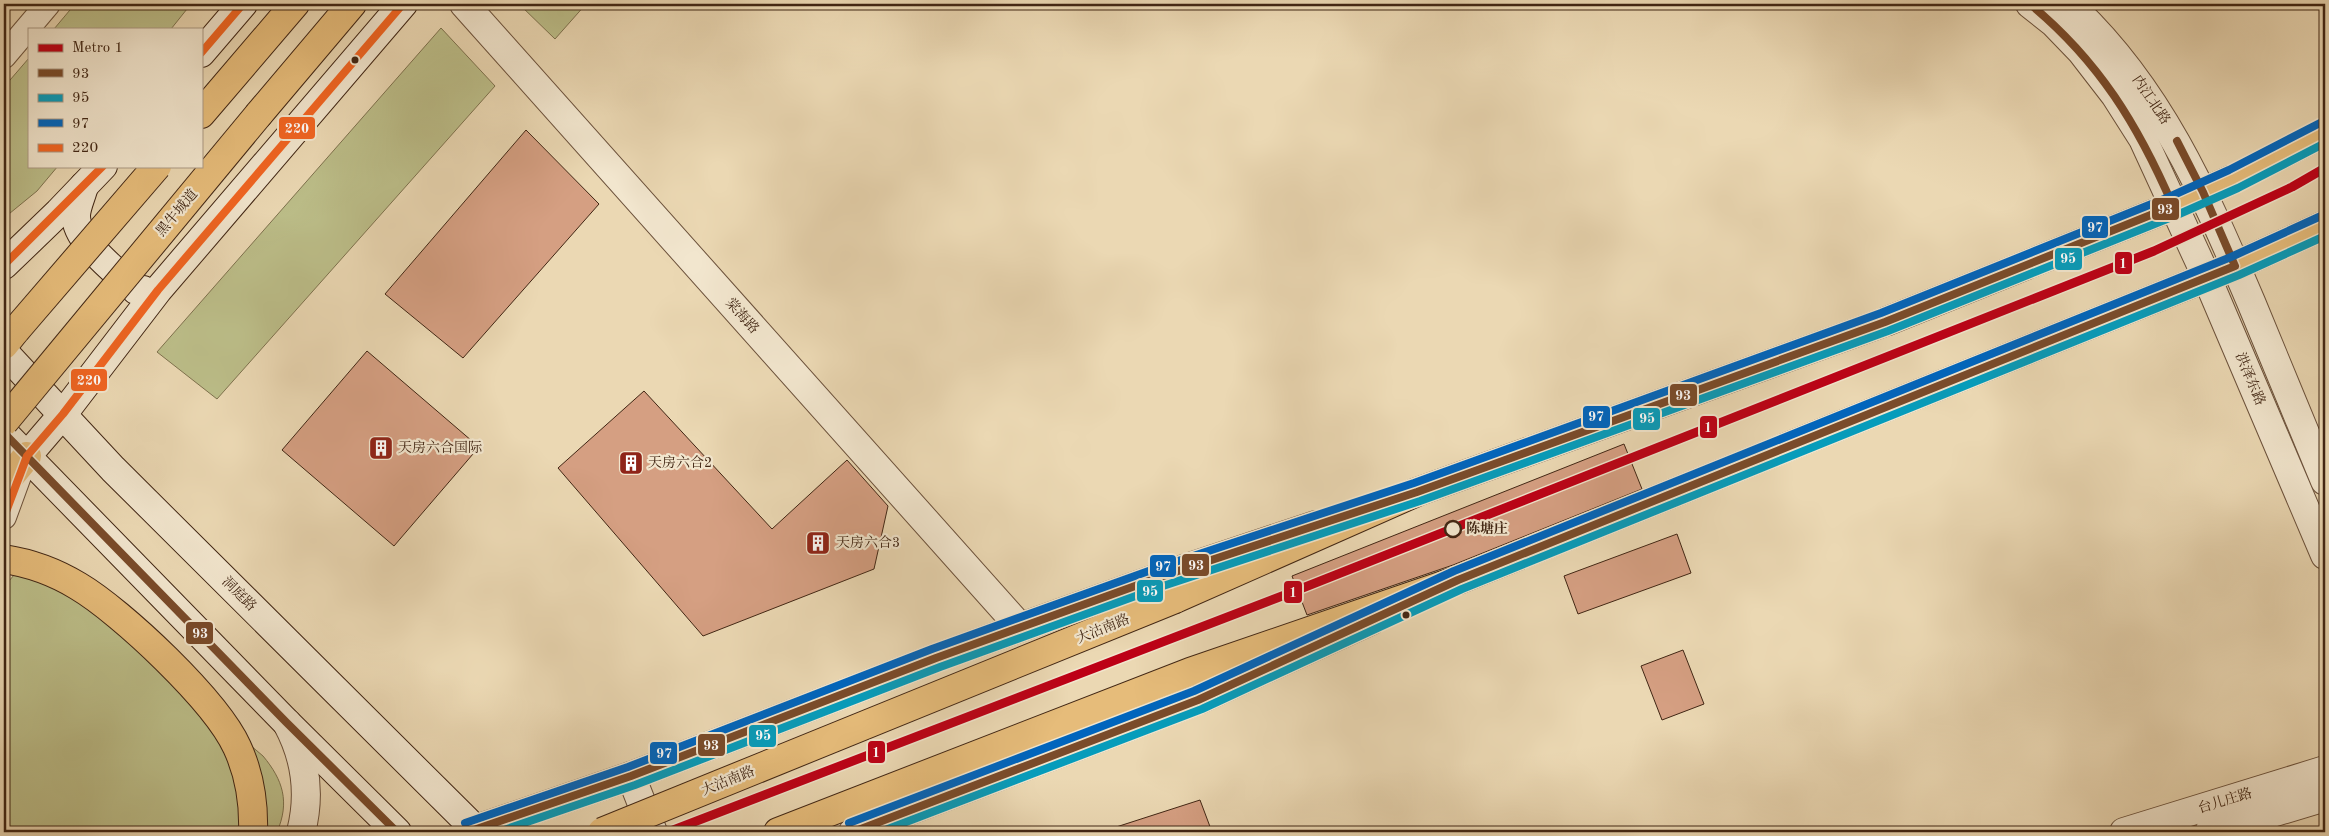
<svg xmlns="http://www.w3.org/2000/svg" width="2329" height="836" viewBox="0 0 2329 836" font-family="'Old Standard TT','Noto Serif SC',serif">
  <rect width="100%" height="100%" fill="#ebd8b3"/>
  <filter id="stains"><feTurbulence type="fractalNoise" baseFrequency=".004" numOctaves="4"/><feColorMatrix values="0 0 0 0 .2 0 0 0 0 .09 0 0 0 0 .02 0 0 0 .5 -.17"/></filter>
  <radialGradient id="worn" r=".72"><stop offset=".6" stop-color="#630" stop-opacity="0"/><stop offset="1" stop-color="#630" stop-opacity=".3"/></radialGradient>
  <g fill="#bcbe89" stroke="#7e724e">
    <polygon points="75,4 191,4 171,29 54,29"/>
    <polygon points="519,4 586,4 555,39"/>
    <polygon points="441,28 495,86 217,399 157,352"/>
    <polygon points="29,58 29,166 58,166 37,191 4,218 4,87"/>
    <path d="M27,574l20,9 37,21 179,152c20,24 27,46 14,76h-273v-245l10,-12z"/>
  </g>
  <g fill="#d59f82" stroke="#412614">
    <polygon points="526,130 599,204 463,358 385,294"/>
    <polygon points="367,351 479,447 394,546 282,450"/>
    <polygon points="644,391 772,529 847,460 888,506 874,569 703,636 558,468"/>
    <polygon points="1624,444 1642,489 1453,565 1307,615 1292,576"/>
    <polygon points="1677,534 1691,573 1578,614 1564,576"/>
    <polygon points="1683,650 1704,704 1662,720 1641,666"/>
    <polygon points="1200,800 1212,832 1110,832 1110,829"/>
  </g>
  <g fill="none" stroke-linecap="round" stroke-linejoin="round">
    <defs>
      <g id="minor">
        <polyline points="4,56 48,4"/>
        <polyline points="4,517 23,465"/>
      </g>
      <g id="tertiary">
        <polyline points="464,4 1020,627"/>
        <polyline points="2030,4 2054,23 2081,51 2115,95 2143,139 2207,278 2325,555"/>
        <path d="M2069,4c90,83 135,188 182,298 25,60 49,119 74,179"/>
        <path d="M287,723c19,35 24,70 14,109"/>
        <polyline points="631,776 653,832"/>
        <polyline points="468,832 631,776 936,658 1160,577 1316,525"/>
        <polyline points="853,832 1198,700 1372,620"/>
        <polyline points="2124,832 2325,770"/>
        <polyline points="2209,832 2325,797"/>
      </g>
      <g id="secondary">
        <polyline points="201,53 243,4"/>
        <path d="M84,186c-2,9 -8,21 -8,30 0,26 42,57 60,74h7"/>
        <polyline points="4,265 59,212 103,166"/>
        <polyline points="4,352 113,469 478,832"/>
        <polyline points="4,433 286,722 397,832"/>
        <polyline points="27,456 63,414 158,290 403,4"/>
      </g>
      <g id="primary">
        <polyline points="2173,206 2233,179 2325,132"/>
        <polyline points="2235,266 2325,225"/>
      </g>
      <g id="trunk">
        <polyline points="201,114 295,4"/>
        <polyline points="259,114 352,4"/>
        <polyline points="4,345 16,330"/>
        <polyline points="4,484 27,456"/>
        <path d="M4,559c26,4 51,13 74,27 44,26 138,115 159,161 13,28 17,55 16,85"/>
        <polyline points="1175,599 1417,492 1885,322 2173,206"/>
        <polyline points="778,832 1190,672 1458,580 2235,266"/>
      </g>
    </defs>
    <use href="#minor" stroke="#6c523c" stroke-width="26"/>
    <use href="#tertiary" stroke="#6c523c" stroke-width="30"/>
    <use href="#secondary" stroke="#412614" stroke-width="30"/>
    <use href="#primary" stroke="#412614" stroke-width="30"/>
    <use href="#trunk" stroke="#412614" stroke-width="30"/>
    <use href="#minor" stroke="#f2e6ce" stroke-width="24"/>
    <use href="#tertiary" stroke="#f2e6ce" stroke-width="28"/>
    <use href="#secondary" stroke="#f2e6ce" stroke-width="28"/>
    <use href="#primary" stroke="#e6bc7a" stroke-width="28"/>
    <use href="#trunk" stroke="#e6bc7a" stroke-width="28"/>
    <defs>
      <g id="trunk-bridge">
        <polyline points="16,330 157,166"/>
        <polyline points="4,422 259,114"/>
        <polyline points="602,832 1175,599"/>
      </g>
    </defs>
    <use href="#trunk-bridge" stroke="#412614" stroke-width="30" stroke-linecap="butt"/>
    <use href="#trunk-bridge" stroke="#e6bc7a" stroke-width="28"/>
    <defs>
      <g id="bus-1">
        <polyline points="4,433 286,722 397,832"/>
        <path d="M468,832l163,-56 305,-118 224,-81 257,-85 468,-170 288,-116c-35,-81 -74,-145 -143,-202"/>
        <polyline points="853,832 1198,700 1458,580 2235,266 2203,192 2177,141"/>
      </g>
      <g id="bus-2">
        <polyline points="498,832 635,785 940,667 1163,586 1420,501 1888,331 2177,215 2238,188 2325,143"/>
        <polyline points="880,832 1202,709 1462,589 2239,275 2325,236"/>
      </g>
      <g id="bus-3">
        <polyline points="465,823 628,767 932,649 1157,568 1414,483 1881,313 2169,197 2229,170 2320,123"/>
        <polyline points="849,823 1194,691 1454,571 2231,257 2321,216"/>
      </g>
      <g id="bus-4">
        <polyline points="201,53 243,4"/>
        <polyline points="4,265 103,166"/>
        <polyline points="4,517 27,456 63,414 158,290 403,4"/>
      </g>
    </defs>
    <use href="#bus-1" stroke="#f2e6ce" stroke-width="11"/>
    <use href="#bus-2" stroke="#f2e6ce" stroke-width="11"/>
    <use href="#bus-3" stroke="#f2e6ce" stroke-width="11"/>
    <use href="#bus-4" stroke="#f2e6ce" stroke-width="11"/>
    <use href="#bus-1" stroke="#7a4b2a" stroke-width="8"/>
    <use href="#bus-2" stroke="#069cbb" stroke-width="8"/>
    <use href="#bus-3" stroke="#0065bd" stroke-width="8"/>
    <use href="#bus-4" stroke="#f26522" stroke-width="8"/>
    <defs>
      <polyline id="metro-1" points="668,832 1290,593 2154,251 2292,187 2325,168"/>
    </defs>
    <use href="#metro-1" stroke="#f2e6ce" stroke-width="12"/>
    <use href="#metro-1" stroke="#bd0016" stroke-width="9"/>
  </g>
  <defs>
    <symbol id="building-square" viewBox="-11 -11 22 22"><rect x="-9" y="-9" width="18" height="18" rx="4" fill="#8f2418" stroke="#f2e6ce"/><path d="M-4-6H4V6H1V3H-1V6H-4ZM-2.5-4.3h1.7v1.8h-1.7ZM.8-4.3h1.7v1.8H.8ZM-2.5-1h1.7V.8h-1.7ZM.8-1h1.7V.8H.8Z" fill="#fff"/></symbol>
  </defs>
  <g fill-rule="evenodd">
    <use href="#building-square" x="367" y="434" width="28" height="28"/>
    <use href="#building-square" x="617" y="449" width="28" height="28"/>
    <use href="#building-square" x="804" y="529" width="28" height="28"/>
  </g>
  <g fill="#412614" stroke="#f2e6ce" stroke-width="2">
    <circle cx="355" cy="60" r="4.5"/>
    <circle cx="1406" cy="615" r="4.5"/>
  </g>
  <circle fill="#f2e6ce" stroke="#412614" stroke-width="2.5" cx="1453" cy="529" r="8"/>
  <g text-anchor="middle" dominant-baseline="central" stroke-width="4.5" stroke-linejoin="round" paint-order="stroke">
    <g font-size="14" fill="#412614" stroke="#f2e6ce">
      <text transform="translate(2151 100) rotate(56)">内江北路</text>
      <text transform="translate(177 213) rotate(-50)">黑牛城道</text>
      <text transform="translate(742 316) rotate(48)">棠海路</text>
      <text transform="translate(2250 379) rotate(67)">洪泽东路</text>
      <text transform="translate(239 594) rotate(45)">洞庭路</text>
      <text transform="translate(1103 629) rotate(-22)">大沽南路</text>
      <text transform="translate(728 781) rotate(-22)">大沽南路</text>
      <text transform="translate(2225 801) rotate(-17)">台儿庄路</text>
    </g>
    <g font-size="14" fill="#412614" stroke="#f2e6ce" text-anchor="start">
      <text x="398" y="448">天房六合国际</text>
      <text x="648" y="463">天房六合2</text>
      <text x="836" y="543">天房六合3</text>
    </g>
    <g font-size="14" font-weight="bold" fill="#412614" stroke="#f2e6ce" text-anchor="start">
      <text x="1466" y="529">陈塘庄</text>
    </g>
  </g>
  <g stroke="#f2e6ce" stroke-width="2">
    <rect x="278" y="116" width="38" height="24" rx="5" fill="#f26522"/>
    <rect x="2151" y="197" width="29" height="24" rx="5" fill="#7a4b2a"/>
    <rect x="2081" y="215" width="28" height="24" rx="5" fill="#0065bd"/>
    <rect x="2054" y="247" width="29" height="24" rx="5" fill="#069cbb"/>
    <rect x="2114" y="251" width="19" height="24" rx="5" fill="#bd0016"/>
    <rect x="70" y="368" width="38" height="24" rx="5" fill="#f26522"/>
    <rect x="1669" y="383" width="29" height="24" rx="5" fill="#7a4b2a"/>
    <rect x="1582" y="405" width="29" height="24" rx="5" fill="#0065bd"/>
    <rect x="1632" y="407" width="29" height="24" rx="5" fill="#069cbb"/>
    <rect x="1699" y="415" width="19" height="24" rx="5" fill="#bd0016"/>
    <rect x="1181" y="553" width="29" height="24" rx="5" fill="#7a4b2a"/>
    <rect x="1149" y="554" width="28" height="24" rx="5" fill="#0065bd"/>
    <rect x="1136" y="579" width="28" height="24" rx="5" fill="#069cbb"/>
    <rect x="1283" y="580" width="20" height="24" rx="5" fill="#bd0016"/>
    <rect x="185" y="621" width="29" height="24" rx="5" fill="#7a4b2a"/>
    <rect x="748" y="724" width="29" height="24" rx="5" fill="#069cbb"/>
    <rect x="697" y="733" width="29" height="24" rx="5" fill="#7a4b2a"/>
    <rect x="867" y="740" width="19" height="24" rx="5" fill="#bd0016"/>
    <rect x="649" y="741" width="29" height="24" rx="5" fill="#0065bd"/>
  </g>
  <g font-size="14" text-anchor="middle" font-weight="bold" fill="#fff">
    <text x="297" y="133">220</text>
    <text x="2165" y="214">93</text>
    <text x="2095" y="232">97</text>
    <text x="2068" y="263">95</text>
    <text x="2123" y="268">1</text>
    <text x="89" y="385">220</text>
    <text x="1683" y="400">93</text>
    <text x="1596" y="421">97</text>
    <text x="1647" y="423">95</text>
    <text x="1708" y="432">1</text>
    <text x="1196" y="570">93</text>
    <text x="1163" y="571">97</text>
    <text x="1150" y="596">95</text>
    <text x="1293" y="597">1</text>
    <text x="200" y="638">93</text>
    <text x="763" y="740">95</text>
    <text x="711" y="750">93</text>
    <text x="876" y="757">1</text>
    <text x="664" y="758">97</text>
  </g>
  <rect width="2329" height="836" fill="none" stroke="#ebd8b3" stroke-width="20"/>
  <rect x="5" y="5" width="2319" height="826" fill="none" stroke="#412614" stroke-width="2.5"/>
  <rect x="10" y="10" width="2309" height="816" fill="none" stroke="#412614"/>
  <rect x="28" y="28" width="175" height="140" fill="#f2e6ce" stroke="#ab9984"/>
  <rect x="38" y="44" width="25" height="8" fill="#bd0016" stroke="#ab9984"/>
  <text x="72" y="52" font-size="15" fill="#412614">Metro 1</text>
  <rect x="38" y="69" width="25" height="8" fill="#7a4b2a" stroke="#ab9984"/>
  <text x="72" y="78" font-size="15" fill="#412614">93</text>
  <rect x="38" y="94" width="25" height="8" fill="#069cbb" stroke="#ab9984"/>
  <text x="72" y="102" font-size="15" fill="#412614">95</text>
  <rect x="38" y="119" width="25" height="8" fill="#0065bd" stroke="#ab9984"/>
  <text x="72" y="128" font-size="15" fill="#412614">97</text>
  <rect x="38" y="144" width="25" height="8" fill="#f26522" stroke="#ab9984"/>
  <text x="72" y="152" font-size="15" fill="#412614">220</text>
  <rect width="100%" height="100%" filter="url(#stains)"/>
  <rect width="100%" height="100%" fill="url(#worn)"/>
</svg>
